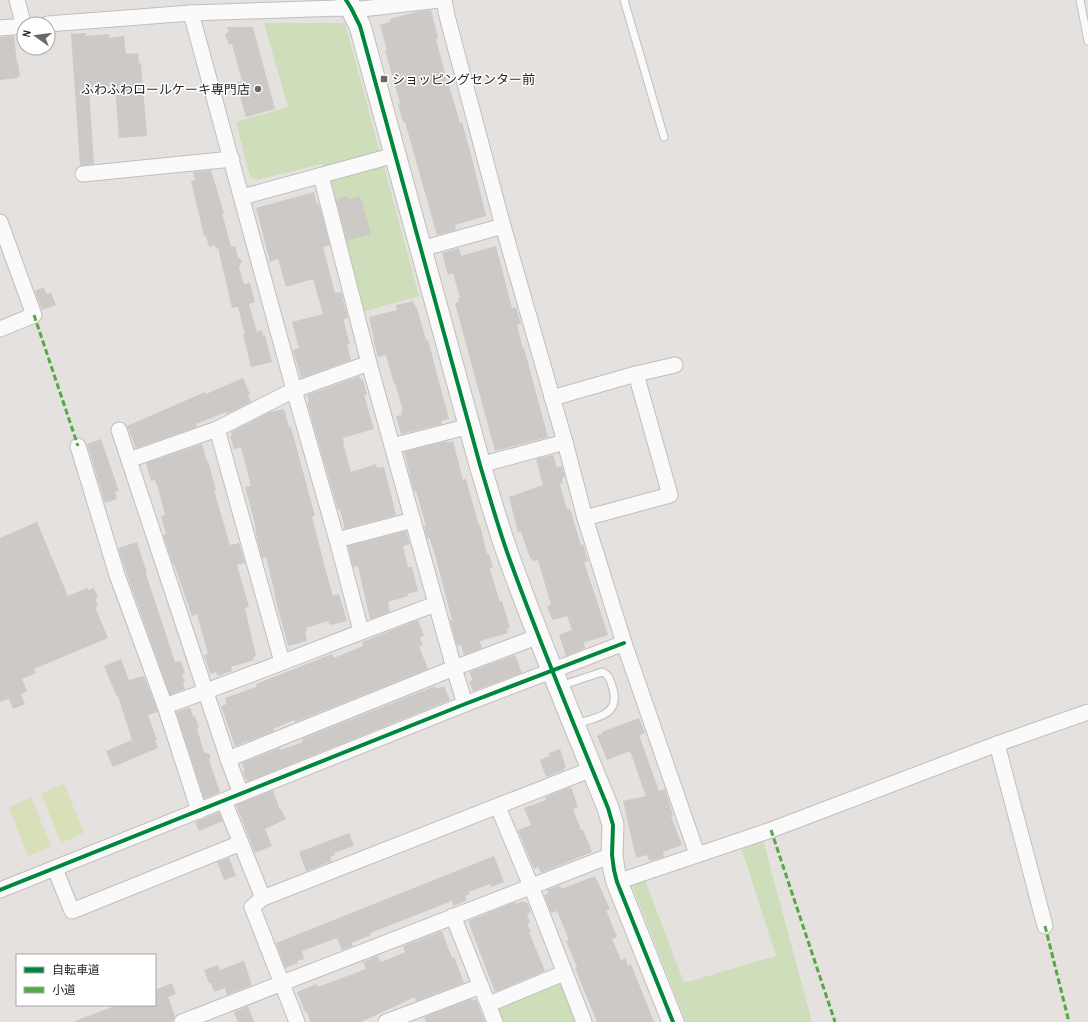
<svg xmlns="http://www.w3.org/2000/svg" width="1088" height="1022" viewBox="0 0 1088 1022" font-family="'Archivo Narrow','Noto Sans JP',sans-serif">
  <rect width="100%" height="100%" fill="#e5e1de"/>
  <g fill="#ceddba">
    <polygon points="264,23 345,23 419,296 362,312 322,164 257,180 250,177 236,122 288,107"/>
    <polygon points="763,840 812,1022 686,1022 631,883 645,880 684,983 776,956 741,847"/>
    <polygon points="556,982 563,985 577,1022 502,1022 497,1010 500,1003"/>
  </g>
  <g fill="#d8e0b9">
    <polygon points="64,784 84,833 61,843 41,793"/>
    <polygon points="31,797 51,847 28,856 9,807"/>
  </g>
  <g fill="#ccc9c7">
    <polygon points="431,10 438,38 436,39 448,85 449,85 460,123 462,122 472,158 486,216 455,225 456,230 437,235 405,122 403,122 398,104 400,103 385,50 387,50 380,25 390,22 390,19 416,12"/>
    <polygon points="227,27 253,27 275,109 246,117 236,83 242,81 232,44 229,45 225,34 229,32"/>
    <polygon points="86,33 86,36 109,34 109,38 124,36 126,54 138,53 139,64 141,63 147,136 119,138 115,86 89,88 94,164 80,166 71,34"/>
    <polygon points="14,36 17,63 18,63 20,76 17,76 18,78 0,80 0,37"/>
    <polygon points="211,170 224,213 222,213 231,247 235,246 238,257 242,261 239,267 244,284 250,283 255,302 249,304 257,332 262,330 263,336 265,335 272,362 251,367 243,335 245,335 238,307 232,308 218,248 216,249 215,245 209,247 206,236 204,236 191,181 195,180 193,172"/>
    <polygon points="314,192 317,204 319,204 330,245 323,247 335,293 341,292 348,318 343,319 350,344 347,345 351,360 301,378 293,350 299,348 292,322 323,314 313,279 286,287 278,259 270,262 256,208"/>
    <polygon points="347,196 348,199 360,196 371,234 347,241 336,199"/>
    <polygon points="496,246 512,308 516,307 521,324 517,325 523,349 524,348 548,437 495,451 455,303 459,302 458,299 460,298 453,273 448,275 442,253 459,248 461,256"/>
    <polygon points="44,287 46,294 51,293 56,305 42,310 35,291"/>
    <polygon points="413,301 416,308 417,308 426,340 428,340 449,419 441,421 442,424 401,434 396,416 402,415 401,412 403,411 395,383 394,384 386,355 378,357 373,339 374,339 369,317 397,310 396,305"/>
    <polygon points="360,376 361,380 363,379 367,395 364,395 374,429 343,438 344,443 343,443 351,472 376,464 377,468 384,467 396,515 345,529 340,509 338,510 322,455 308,406 308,402 309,401 307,395"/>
    <polygon points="243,378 250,394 248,395 251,402 227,414 226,412 196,424 197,427 136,448 127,426 205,392 206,394"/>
    <polygon points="284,409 289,427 291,427 315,516 312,517 325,568 333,596 339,594 347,621 330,625 328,621 306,628 307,631 305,632 307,641 288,646 274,594 275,594 266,557 262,558 257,538 254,520 245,487 251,486 241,447 234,449 230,436 232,435 231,432 270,412"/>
    <polygon points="101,439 119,491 115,492 117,499 105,503 87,444"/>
    <polygon points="447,441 447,443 453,441 463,480 466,479 479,526 480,525 487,554 489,554 493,567 490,568 490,570 500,602 502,601 510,628 507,629 508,633 480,641 482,648 464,655 461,645 457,646 450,620 452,620 434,551 429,538 427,539 424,526 426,526 416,491 414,492 404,452"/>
    <polygon points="202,444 207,462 208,461 216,490 214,490 230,545 239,543 245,563 237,565 249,607 245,608 256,656 253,657 254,660 231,667 232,671 218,676 216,672 210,674 204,655 208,654 197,614 192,616 174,564 173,564 163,535 166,534 161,516 165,515 157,484 156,485 155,480 151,481 146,463"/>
    <polygon points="553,455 557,467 562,466 565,477 562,478 563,483 560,484 567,509 570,509 581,545 583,544 588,561 584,562 608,635 583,643 585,648 566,656 559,635 572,630 567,616 553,620 551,617 547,606 551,605 538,560 532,561 531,558 530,558 521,532 518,532 509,497 543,485 536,459"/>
    <polygon points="37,522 68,596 87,588 88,590 94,588 98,598 95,599 98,606 95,607 108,638 34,669 36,673 22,679 27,691 21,694 25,704 13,709 9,699 0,702 0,538"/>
    <polygon points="406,531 410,544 403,546 408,567 412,567 418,591 407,594 408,596 388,602 390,612 370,619 358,566 353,567 348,546"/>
    <polygon points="137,542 147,573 146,574 175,662 181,661 185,674 182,675 185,682 183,683 185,689 170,695 126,572 118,548"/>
    <polygon points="418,620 424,636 420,637 423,645 419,646 428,669 295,722 294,720 273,729 274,731 235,746 221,706 227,704 225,698 256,687 256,684 332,654 334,658 363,646 362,642"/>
    <polygon points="515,655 522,673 473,691 469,682 473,680 469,672"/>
    <polygon points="121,659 129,680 144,676 158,712 148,715 157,740 155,740 158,748 113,767 106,751 132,740 118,696 117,697 104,666"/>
    <polygon points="435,686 436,689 444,686 450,700 247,782 242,770 245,772 242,763 280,748 281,750 303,742 302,739"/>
    <polygon points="190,707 193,717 195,716 199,728 197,729 204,752 211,755 209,760 220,792 204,799 176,712"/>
    <polygon points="639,718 645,733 639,735 659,791 665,789 673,815 671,816 682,845 663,852 664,857 649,861 647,855 636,858 623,801 646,796 630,751 607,760 597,736 603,733 602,732"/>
    <polygon points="560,749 566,767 564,768 564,770 546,777 540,760 550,756 549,753"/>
    <polygon points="571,787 578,807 573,809 581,830 583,830 592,852 541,873 538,867 534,869 518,830 531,825 524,808 546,800 545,797"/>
    <polygon points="273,790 280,810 281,809 286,819 265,829 272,846 255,853 236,805"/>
    <polygon points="219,812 223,821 199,831 195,822"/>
    <polygon points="349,833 354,846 334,853 335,855 330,857 332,861 306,871 299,852"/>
    <polygon points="494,856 504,882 491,887 490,884 469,892 470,894 465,896 467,900 453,906 452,901 370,933 371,935 351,943 353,946 342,950 337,938 302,951 304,959 297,961 298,963 285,968 276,943"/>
    <polygon points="229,858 236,876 224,880 217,862"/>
    <polygon points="595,876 610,909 606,910 617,937 612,939 621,960 626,958 628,966 631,964 654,1022 597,1022 575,968 577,967 566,941 569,940 557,911 551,913 544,895 548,894 547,890 560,885 561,889"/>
    <polygon points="523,901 524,903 527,902 531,912 527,914 530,923 527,924 531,932 529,932 545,971 495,992 468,921 515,902 516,904"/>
    <polygon points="442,931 452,958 454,957 464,983 416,1001 415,997 361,1022 310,1022 307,1012 305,1012 297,992 317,984 318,987 366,969 363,962 378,956 381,962 405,952 403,946"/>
    <polygon points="244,961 252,985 227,995 225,988 214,992 211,983 209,983 204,970 218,965 220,970"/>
    <polygon points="172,983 176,994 168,997 175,1016 173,1022 75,1022 75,1021 117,1005 155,1005 155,990"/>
    <polygon points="471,999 472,1001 476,999 485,1022 426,1022 424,1017"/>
    <polygon points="248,1006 254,1022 238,1022 234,1012"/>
  </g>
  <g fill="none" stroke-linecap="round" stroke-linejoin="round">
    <defs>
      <g id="lane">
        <polyline points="624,0 664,137"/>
        <polyline points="1080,0 1088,41"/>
        <path d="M560,686l42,-14c7,3 8,7 10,14 10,29 -14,31 -36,38"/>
      </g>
      <g id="street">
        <polyline points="17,0 24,26"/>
        <polyline points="444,0 447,16 503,226 565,442 585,518 624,643 697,854"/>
        <polyline points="191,13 294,390 337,540 361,631"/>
        <polyline points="48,24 191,13 339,8 362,9 439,0"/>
        <polyline points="0,28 24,26"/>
        <polyline points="83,174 232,159"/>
        <polyline points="321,176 369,363 454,668 465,704"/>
        <polyline points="242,197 395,155"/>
        <polyline points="0,222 34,315 0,329"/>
        <polyline points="421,249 503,226"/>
        <polyline points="552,398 636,374 675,365"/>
        <polyline points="217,429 282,662"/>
        <polyline points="119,430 228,759 241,794"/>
        <polyline points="78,446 117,575 165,706 199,811"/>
        <polyline points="392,446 470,426"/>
        <polyline points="129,460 217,429 294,390 369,363"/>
        <polyline points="480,465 565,442"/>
        <polyline points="585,518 670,495 636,374"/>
        <polyline points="337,540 413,520"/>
        <path d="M165,706c91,-32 180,-69 271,-102"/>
        <polyline points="997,744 1045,926"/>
        <polyline points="228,759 454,668 539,636"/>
        <polyline points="224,801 263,898"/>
        <polyline points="498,807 531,886 584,1022"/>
        <polyline points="55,869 72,911 241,843"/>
        <polyline points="617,882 771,830 997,744 1088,712"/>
        <polyline points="0,890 465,704 624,643"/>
        <polyline points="453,916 495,1022"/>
        <polyline points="489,1004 564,973"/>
        <polyline points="182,1022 612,855"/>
        <polyline points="297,1022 252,907 263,898 592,769"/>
        <polyline points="386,1022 481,986"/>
      </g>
      <path id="secondary" d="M346,0l5,8 9,18 120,439c10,33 19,66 31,98 30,83 64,164 97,245l5,17 -1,30 2,15 3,12 56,140"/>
    </defs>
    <use href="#lane" stroke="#bfbfbf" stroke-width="9"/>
    <use href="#street" stroke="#bfbfbf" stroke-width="17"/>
    <use href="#secondary" stroke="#bfbfbf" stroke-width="23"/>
    <use href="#lane" stroke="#fbfafa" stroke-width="7"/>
    <use href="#street" stroke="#fbfafa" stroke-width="15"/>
    <use href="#secondary" stroke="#fbfafa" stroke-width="21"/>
    <g stroke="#53aa44" stroke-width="3" stroke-dasharray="6 3" stroke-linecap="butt">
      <polyline points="34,315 78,446"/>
      <polyline points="771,830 835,1022"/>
      <polyline points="1045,926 1069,1022"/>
    </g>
    <defs>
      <g id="cycleway">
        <path d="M346,0l5,8 9,18 120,439c10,33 19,66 31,98 30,83 64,164 97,245l5,17 -1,30 2,15 3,12 56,140"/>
        <polyline points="0,890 465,704 624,643"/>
      </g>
    </defs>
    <use href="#cycleway" stroke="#fff" stroke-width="6"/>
    <use href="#cycleway" stroke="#00873e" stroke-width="4"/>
  </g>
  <g fill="#6a6867" stroke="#fff" stroke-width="1.5">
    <rect x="380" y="75" width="8" height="8" rx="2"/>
    <circle cx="258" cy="89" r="4"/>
  </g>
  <g text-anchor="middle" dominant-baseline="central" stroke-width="3" stroke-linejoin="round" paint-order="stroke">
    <g font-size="13" fill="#272727" stroke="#fff" text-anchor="start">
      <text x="392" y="79">ショッピングセンター前</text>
      <text x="250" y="89" text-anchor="end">ふわふわロールケーキ専門店</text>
    </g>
  </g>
  <rect x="16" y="954" width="140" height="52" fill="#ffffff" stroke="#a9a9a9"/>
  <rect x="24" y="967" width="20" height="6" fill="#00873e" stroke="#a9a9a9"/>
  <text x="52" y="974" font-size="12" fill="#272727">自転車道</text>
  <rect x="24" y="987" width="20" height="6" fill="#53aa44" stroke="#a9a9a9"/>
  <text x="52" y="994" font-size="12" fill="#272727">小道</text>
  <g transform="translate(36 36) rotate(284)"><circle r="19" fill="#ffffff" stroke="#a9a9a9"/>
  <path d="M0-3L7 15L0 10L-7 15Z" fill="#6a6867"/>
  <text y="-6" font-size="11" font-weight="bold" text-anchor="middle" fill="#272727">N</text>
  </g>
</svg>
